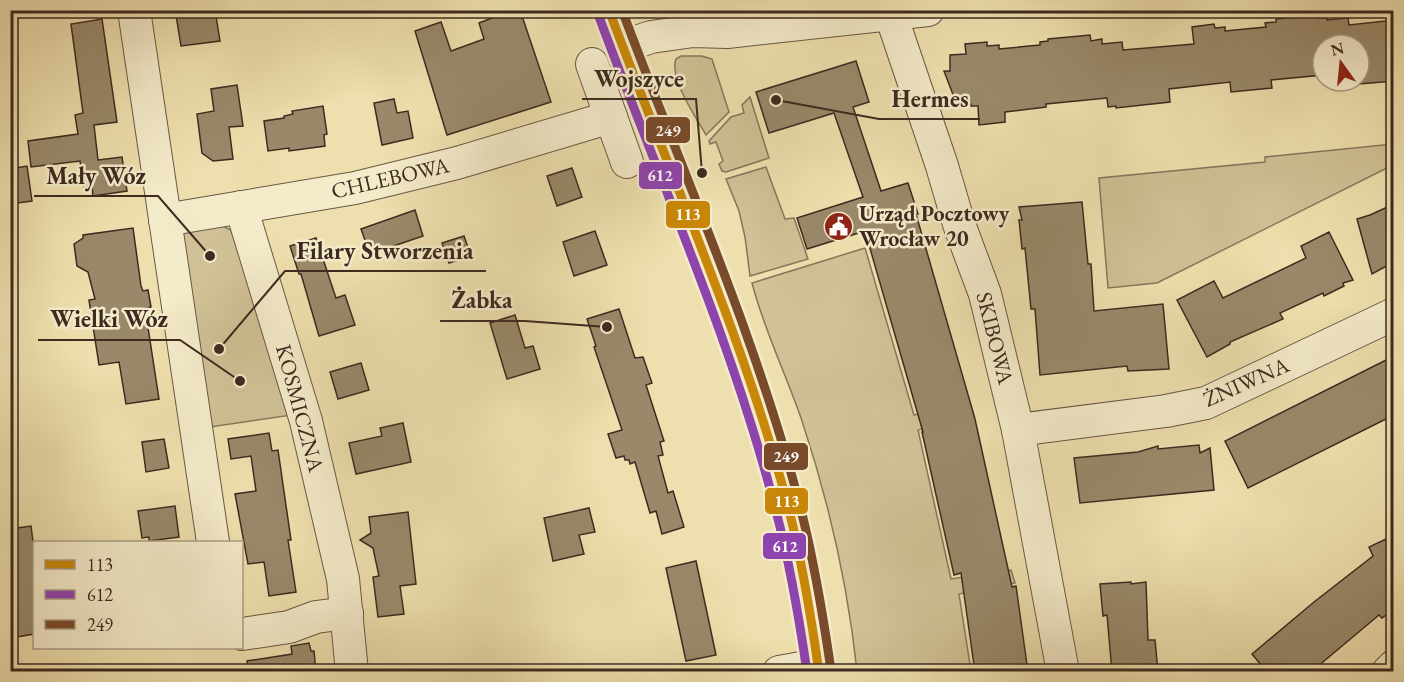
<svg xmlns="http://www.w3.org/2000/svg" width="1404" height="682" viewBox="0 0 1404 682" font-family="'EB Garamond',serif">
  <rect width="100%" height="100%" fill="#eee0ae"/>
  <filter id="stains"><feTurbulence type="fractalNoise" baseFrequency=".00333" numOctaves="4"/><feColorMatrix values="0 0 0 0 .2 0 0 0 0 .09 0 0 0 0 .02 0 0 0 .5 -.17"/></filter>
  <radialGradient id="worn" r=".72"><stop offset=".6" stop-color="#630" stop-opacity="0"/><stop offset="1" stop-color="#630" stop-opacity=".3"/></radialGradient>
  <g fill="#d0c196" stroke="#86765b" stroke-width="1.5">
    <path d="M681,56h21l10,3 17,53 -23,23c-10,-18 -37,-56 -30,-76z"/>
    <polygon points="750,97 769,158 726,172 722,171 719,164 723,161 716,142 710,144 709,141 731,117 744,113 742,105"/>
    <polygon points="1393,144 1393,165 1157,283 1108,288 1099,178 1265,162 1265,157"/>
    <polygon points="766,167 785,219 794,218 808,259 750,276 745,237 739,211 726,179"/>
    <polygon points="218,224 231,230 292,415 210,427 181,233"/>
    <path d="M865,248l49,167 55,-14 5,16 -56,13 33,149 60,-9 4,13 -56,11 12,77h-114c-9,-84 -28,-169 -55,-250 -16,-47 -38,-91 -50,-138z"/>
  </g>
  <g fill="#99896a" stroke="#3d2a20" stroke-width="1.5">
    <polygon points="202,10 215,10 220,41 181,46 176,15"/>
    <polygon points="489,10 520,10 551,102 447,135 415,31 441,22 451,51 484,39 479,23 492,18"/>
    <polygon points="1317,15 1317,18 1327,18 1327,20 1348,18 1349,25 1394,20 1394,81 1359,84 1359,45 1323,45 1323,75 1271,80 1272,88 1231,92 1230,82 1169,89 1170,102 1116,108 1116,106 1108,107 1107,98 1046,104 1046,107 1005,112 1005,122 979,125 978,106 971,106 971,104 957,105 944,71 950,71 950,55 966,54 965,44 987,42 987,46 999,45 999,49 1040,45 1040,42 1048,41 1048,39 1090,35 1091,41 1102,39 1102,44 1122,42 1123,50 1194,44 1192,27 1214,24 1215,28 1225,27 1225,31 1266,27 1265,23 1276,22 1276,19"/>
    <polygon points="102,19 117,122 94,125 98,160 122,157 127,191 93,196 92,186 84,187 80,161 31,167 28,141 78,134 75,115 83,113 71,24"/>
    <polygon points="856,61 869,102 853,107 881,191 908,183 918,214 916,214 975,419 1012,587 1016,586 1028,672 975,672 961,573 954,575 922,432 923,432 865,231 807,249 797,218 863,197 834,113 769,133 756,92"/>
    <polygon points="237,85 243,126 229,127 233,159 213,161 202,153 197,114 214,111 211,89"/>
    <polygon points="394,99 397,113 408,111 413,138 382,145 374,103"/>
    <polygon points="323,106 327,134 324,135 325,146 289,151 289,148 268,151 264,121 284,118 284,116 293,114 292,111"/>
    <polygon points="27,166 32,201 10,204 10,169"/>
    <polygon points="572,168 582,197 557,206 547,176"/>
    <polygon points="1082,202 1088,264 1091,264 1094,311 1163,304 1169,369 1128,371 1127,366 1040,375 1035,309 1031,309 1025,248 1022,249 1019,220 1022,220 1019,207"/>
    <polygon points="1394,204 1394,262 1372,274 1357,219 1370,215"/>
    <polygon points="415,210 423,236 370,254 361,229"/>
    <polygon points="133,228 141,286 143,291 148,290 151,307 145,308 159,399 126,404 119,362 99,365 89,300 95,299 88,272 77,266 74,244 83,238 83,235"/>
    <polygon points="595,231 607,265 574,276 563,242"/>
    <polygon points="1329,232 1353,280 1343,283 1344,286 1324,296 1323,293 1280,313 1283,319 1230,342 1230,344 1207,357 1177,300 1214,281 1223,298 1306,258 1301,246"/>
    <polygon points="464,236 471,256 449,263 442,243"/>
    <polygon points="316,238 336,298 345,295 355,325 319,336 301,274 299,274 290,246"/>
    <polygon points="619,309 635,358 643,357 652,383 646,385 664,441 660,442 663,455 658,456 668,493 673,491 684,527 662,534 656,511 650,513 635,462 630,464 629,460 625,460 624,456 616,458 608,434 622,430 594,347 596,346 587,319"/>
    <polygon points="515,315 525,348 533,346 540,369 507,379 490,323"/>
    <polygon points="1394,356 1394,415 1248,488 1225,441"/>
    <polygon points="361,363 369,390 338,399 330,372"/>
    <polygon points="403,423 411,462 356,474 349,443 382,436 380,428"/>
    <polygon points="269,433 272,451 278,450 291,540 288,540 296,592 269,596 264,562 248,564 235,494 256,491 251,456 231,459 228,439"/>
    <polygon points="164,439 169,468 146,472 142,442"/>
    <polygon points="1199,445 1200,453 1210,448 1214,490 1080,503 1074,458 1138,452 1158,446 1158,449"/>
    <polygon points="175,506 179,537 149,541 149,537 142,538 138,511"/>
    <polygon points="589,508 595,532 579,535 584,554 553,561 544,518"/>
    <polygon points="408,512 416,584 400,586 404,614 378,617 373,577 379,576 373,548 360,540 371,533 369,517"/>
    <polygon points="31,526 34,549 34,634 10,638 10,529"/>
    <polygon points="1386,539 1394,557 1394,609 1382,618 1379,615 1311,672 1267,672 1252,654 1314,602 1373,556 1369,547"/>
    <polygon points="696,561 716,655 686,661 666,568"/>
    <polygon points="1131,582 1131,584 1146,582 1148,640 1155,640 1158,672 1112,672 1107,615 1103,616 1100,584"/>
    <polygon points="309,643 311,651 314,651 316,672 248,672 247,661 292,654 291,646"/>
  </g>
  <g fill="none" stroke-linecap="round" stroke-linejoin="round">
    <defs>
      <g id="minor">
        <polyline points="134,10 213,542"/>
        <path d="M609,10c29,79 60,156 90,234 53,138 104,279 120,428"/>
        <polyline points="891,15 942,166 959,224 985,294 1018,430 1063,672"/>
        <polyline points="622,47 651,37 693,31 727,32 928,10"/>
        <polyline points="592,64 627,162"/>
        <polyline points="241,207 306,421 343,579 352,672"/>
        <polyline points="165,220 355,188 457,163 611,117"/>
        <polyline points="1018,430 1166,411 1206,403 1394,314"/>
        <polyline points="242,634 289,627 316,617 347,613"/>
        <polyline points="779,672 818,665"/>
        <polyline points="1388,672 1394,666"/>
      </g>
    </defs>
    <use href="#minor" stroke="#695844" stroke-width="34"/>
    <use href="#minor" stroke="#f4ebca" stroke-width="32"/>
    <defs>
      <path id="bus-1" d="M609,10c61,165 134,326 179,496 14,55 23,110 31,166"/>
      <path id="bus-2" d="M598,14c61,165 134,326 178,497 14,53 23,106 31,161"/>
      <path id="bus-3" d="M622,10c61,164 134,326 178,496 14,54 23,109 31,164"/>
    </defs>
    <use href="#bus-1" stroke="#f4ebca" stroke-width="14"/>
    <use href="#bus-2" stroke="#f4ebca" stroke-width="14"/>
    <use href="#bus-3" stroke="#f4ebca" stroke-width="14"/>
    <use href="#bus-1" stroke="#c88708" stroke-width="9"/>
    <use href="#bus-2" stroke="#8e44ad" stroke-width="9"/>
    <use href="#bus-3" stroke="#7a4b2a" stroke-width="9"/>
  </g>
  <defs>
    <symbol id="civic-disc" viewBox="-11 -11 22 22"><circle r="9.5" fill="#8f2418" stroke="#f4ebca"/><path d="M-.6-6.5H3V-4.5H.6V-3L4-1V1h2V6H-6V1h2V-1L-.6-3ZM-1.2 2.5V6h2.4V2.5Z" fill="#fff"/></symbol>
  </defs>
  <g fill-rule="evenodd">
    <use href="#civic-disc" x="822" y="210" width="33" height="33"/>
  </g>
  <g text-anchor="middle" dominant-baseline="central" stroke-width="5" stroke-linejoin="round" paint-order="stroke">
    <g font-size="22" fill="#3d2a20" stroke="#f4ebca">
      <text transform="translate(390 178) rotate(-13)">CHLEBOWA</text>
      <text transform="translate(995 338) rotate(76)">SKIBOWA</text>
      <text transform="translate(1246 382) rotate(-24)">ŻNIWNA</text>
      <text transform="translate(300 408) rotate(75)">KOSMICZNA</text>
    </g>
    <g font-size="22" font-weight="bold" fill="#3d2a20" stroke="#f4ebca" text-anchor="start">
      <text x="859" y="213">Urząd Pocztowy<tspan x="859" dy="25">Wrocław 20</tspan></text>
    </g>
  </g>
  <path fill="none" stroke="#3d2a20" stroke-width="2" d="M702 173L696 99H582M776 100L879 119H980M210 256L158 196H34M219 349L285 271H486M607 327L525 321H440M240 381L180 340H38"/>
  <g fill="#3d2a20" stroke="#f4ebca" stroke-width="2">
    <circle cx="702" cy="173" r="6"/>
    <circle cx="776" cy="100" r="6"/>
    <circle cx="210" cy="256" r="6"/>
    <circle cx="219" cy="349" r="6"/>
    <circle cx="607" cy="327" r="6"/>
    <circle cx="240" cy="381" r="6"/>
  </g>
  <g font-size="24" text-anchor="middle" font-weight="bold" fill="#3d2a20" stroke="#f4ebca" stroke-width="5" stroke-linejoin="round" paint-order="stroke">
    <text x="639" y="87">Wojszyce</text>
    <text x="930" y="107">Hermes</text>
    <text x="96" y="184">Mały Wóz</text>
    <text x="385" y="259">Filary Stworzenia</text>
    <text x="482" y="308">Żabka</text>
    <text x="109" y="327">Wielki Wóz</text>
  </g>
  <g stroke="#f4ebca" stroke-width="2">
    <rect x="645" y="116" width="46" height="28" rx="6" fill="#7a4b2a"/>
    <rect x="638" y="161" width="45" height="29" rx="6" fill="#8e44ad"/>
    <rect x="665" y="200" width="46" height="29" rx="6" fill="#c88708"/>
    <rect x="763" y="442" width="46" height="29" rx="6" fill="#7a4b2a"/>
    <rect x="764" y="487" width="45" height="28" rx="6" fill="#c88708"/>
    <rect x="762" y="532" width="45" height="28" rx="6" fill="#8e44ad"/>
  </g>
  <g font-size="16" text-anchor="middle" font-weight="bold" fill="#fff">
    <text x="668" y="136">249</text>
    <text x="660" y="181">612</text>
    <text x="688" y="220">113</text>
    <text x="786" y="462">249</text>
    <text x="787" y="507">113</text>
    <text x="785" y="552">612</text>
  </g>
  <rect width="1404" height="682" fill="none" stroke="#eee0ae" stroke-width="36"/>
  <rect x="12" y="12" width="1380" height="658" fill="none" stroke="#3d2a20" stroke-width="3"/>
  <rect x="18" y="18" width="1368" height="646" fill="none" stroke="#3d2a20" stroke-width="1.5"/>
  <rect x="33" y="541" width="210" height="108" fill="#f4ebca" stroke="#ab9e86" stroke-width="1.5"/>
  <rect x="45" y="560" width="30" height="9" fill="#c88708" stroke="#ab9e86" stroke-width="1.5"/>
  <text x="87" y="571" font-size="18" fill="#3d2a20">113</text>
  <rect x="45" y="590" width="30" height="9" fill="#8e44ad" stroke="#ab9e86" stroke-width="1.5"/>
  <text x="87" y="601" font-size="18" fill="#3d2a20">612</text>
  <rect x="45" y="620" width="30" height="9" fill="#7a4b2a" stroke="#ab9e86" stroke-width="1.5"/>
  <text x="87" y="631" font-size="18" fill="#3d2a20">249</text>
  <g transform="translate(1341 63) rotate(345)"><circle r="28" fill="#f4ebca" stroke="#ab9e86" stroke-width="1.5"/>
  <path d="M0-4.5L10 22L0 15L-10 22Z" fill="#8f2418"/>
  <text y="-9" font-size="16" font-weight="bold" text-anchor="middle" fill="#3d2a20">N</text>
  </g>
  <rect width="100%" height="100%" filter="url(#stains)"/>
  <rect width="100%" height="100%" fill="url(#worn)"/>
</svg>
